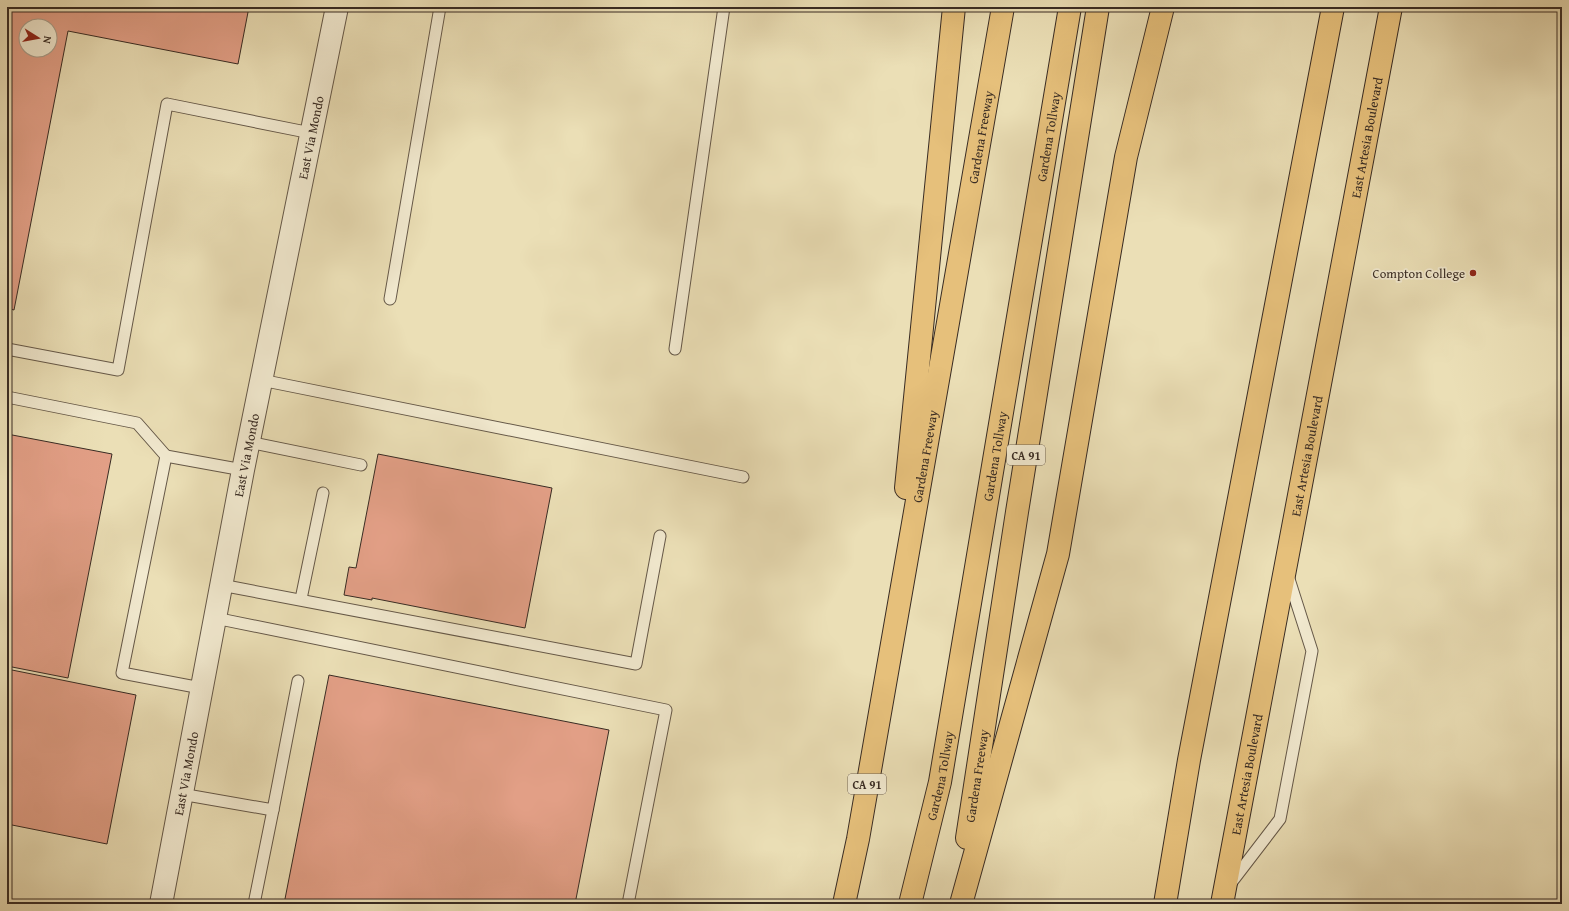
<svg xmlns="http://www.w3.org/2000/svg" width="1569" height="911" viewBox="0 0 1569 911" font-family="'Gentium Book Plus',serif">
  <rect width="100%" height="100%" fill="#ebdfb6"/>
  <filter id="stains"><feTurbulence type="fractalNoise" baseFrequency=".005" numOctaves="4"/><feColorMatrix values="0 0 0 0 .2 0 0 0 0 .09 0 0 0 0 .02 0 0 0 .5 -.17"/></filter>
  <radialGradient id="worn" r=".72"><stop offset=".6" stop-color="#630" stop-opacity="0"/><stop offset="1" stop-color="#630" stop-opacity=".3"/></radialGradient>
  <g fill="#e29f86" stroke="#382b23" fill-rule="evenodd">
    <path d="M7,7h242l-11,57 -170,-33 -54,279 -7,-2zM26,26h24v24h-24z"/>
    <polygon points="7,434 112,454 68,678 7,666"/>
    <polygon points="378,454 552,488 525,628 372,598 372,600 344,595 349,567 356,568"/>
    <polygon points="7,669 136,695 107,844 7,824"/>
    <polygon points="329,675 609,730 575,904 284,904"/>
  </g>
  <g fill="none" stroke-linecap="round" stroke-linejoin="round">
    <defs>
      <g id="lane">
        <polyline points="390,299 440,7"/>
        <polyline points="7,349 118,370 167,104 311,133"/>
        <polyline points="675,349 724,7"/>
        <polyline points="261,380 743,477"/>
        <polyline points="7,397 137,423 166,456"/>
        <polyline points="248,442 361,465"/>
        <polyline points="221,585 636,664 660,536"/>
        <polyline points="301,599 323,493"/>
        <polyline points="215,618 666,710 628,904"/>
        <polyline points="201,688 122,673 166,456 243,470"/>
        <polyline points="181,794 273,810 298,681"/>
        <polyline points="1231,883 1280,819 1312,651 1288,576"/>
        <polyline points="254,904 273,810"/>
      </g>
      <g id="street">
        <path id="s1" d="M161,904l82,-434 94,-463"/>
      </g>
      <g id="primary">
        <polyline points="1165,904 1189,760 1333,7"/>
        <path id="s2" d="M1222,904l169,-897"/>
      </g>
      <g id="highway">
        <polyline points="906,488 954,7"/>
        <path id="s3" d="M967,838l50,-326 81,-505"/>
        <path id="s4" d="M844,904l14,-65 145,-832"/>
        <path id="s5" d="M910,904l30,-122 130,-775"/>
        <polyline points="961,904 1058,554 1126,157 1163,7"/>
      </g>
    </defs>
    <use href="#lane" stroke="#655848" stroke-width="13"/>
    <use href="#street" stroke="#655848" stroke-width="24"/>
    <use href="#primary" stroke="#382b23" stroke-width="24"/>
    <use href="#highway" stroke="#382b23" stroke-width="24"/>
    <use href="#lane" stroke="#f2ead0" stroke-width="11"/>
    <use href="#street" stroke="#f2ead0" stroke-width="22"/>
    <use href="#primary" stroke="#e6c07b" stroke-width="22"/>
    <use href="#highway" stroke="#e6c07b" stroke-width="22"/>
  </g>
  <circle fill="#8f2418" stroke="#f2ead0" stroke-width="1.5" cx="1473" cy="273" r="4"/>
  <g text-anchor="middle" dominant-baseline="central" stroke-width="3.5" stroke-linejoin="round" paint-order="stroke">
    <g fill="#f2ead0" stroke="#706457" stroke-width="1">
      <rect x="1007" y="445" width="38" height="20" rx="3"/>
      <rect x="848" y="774" width="38" height="20" rx="3"/>
    </g>
    <g font-size="12" font-weight="bold" fill="#382b23">
      <text x="1026" y="455">CA 91</text>
      <text x="867" y="784">CA 91</text>
    </g>
    <g font-size="13" fill="#382b23" stroke="#f2ead0">
      <text stroke="none"><textPath href="#s1" startOffset="781">East Via Mondo</textPath></text>
      <text stroke="none"><textPath href="#s4" startOffset="779">Gardena Freeway</textPath></text>
      <text stroke="none"><textPath href="#s5" startOffset="780">Gardena Tollway</textPath></text>
      <text stroke="none"><textPath href="#s2" startOffset="780">East Artesia Boulevard</textPath></text>
      <text stroke="none"><textPath href="#s1" startOffset="457">East Via Mondo</textPath></text>
      <text stroke="none"><textPath href="#s2" startOffset="456">East Artesia Boulevard</textPath></text>
      <text stroke="none"><textPath href="#s4" startOffset="455">Gardena Freeway</textPath></text>
      <text stroke="none"><textPath href="#s5" startOffset="456">Gardena Tollway</textPath></text>
      <text stroke="none"><textPath href="#s1" startOffset="133">East Via Mondo</textPath></text>
      <text stroke="none"><textPath href="#s2" startOffset="132">East Artesia Boulevard</textPath></text>
      <text stroke="none"><textPath href="#s3" startOffset="63">Gardena Freeway</textPath></text>
      <text stroke="none"><textPath href="#s5" startOffset="132">Gardena Tollway</textPath></text>
    </g>
    <g font-size="13" fill="#382b23" stroke="#f2ead0" text-anchor="end">
      <text x="1465" y="273">Compton College</text>
    </g>
  </g>
  <rect width="1569" height="911" fill="none" stroke="#ebdfb6" stroke-width="24"/>
  <rect x="8" y="8" width="1553" height="895" fill="none" stroke="#382b23" stroke-width="2"/>
  <rect x="12" y="12" width="1545" height="887" fill="none" stroke="#382b23"/>
  <g transform="translate(38 38) rotate(101)"><circle r="19" fill="#f2ead0" stroke="#a89e8b"/>
  <path d="M0-3L7 15L0 10L-7 15Z" fill="#8f2418"/>
  <text y="-6" font-size="11" font-weight="bold" text-anchor="middle" fill="#382b23">N</text>
  </g>
  <rect width="100%" height="100%" filter="url(#stains)"/>
  <rect width="100%" height="100%" fill="url(#worn)"/>
</svg>
